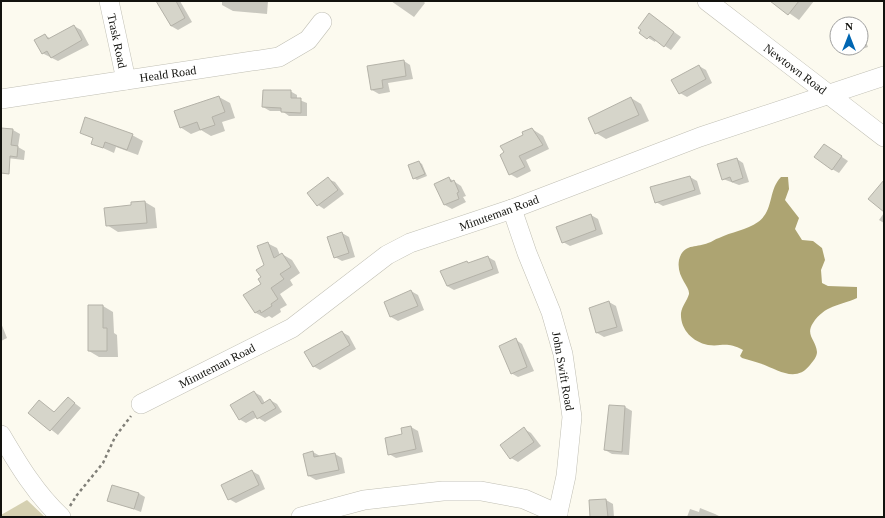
<svg xmlns="http://www.w3.org/2000/svg" width="885" height="518" viewBox="0 0 885 518" font-family="'Times New Roman',serif">
  <rect width="100%" height="100%" fill="#fcfaef"/>
  <polygon fill="#d5d0b1" points="27,500 45,517 1,517 1,515"/>
  <path fill="#ada472" d="M781,177h7l1,12 -4,11 14,18 -4,11 7,11 11,1 9,7 3,12 -4,10 1,13 6,3 29,1v11c-18,8 -32,7 -44,25 -8,12 3,17 4,29 0,5 -4,9 -7,13 -14,18 -32,5 -48,-1 -6,-2 -13,-4 -20,-6l-2,-2 3,-6c-17,-9 -21,-3 -35,-5 -16,-3 -28,-16 -27,-32 1,-7 6,-12 8,-19 1,-8 -13,-17 -10,-34 4,-17 18,-12 29,-17 4,-1 7,-4 11,-5 12,-6 28,-8 39,-16 16,-11 10,-32 23,-45z"/>
  <g fill="#0003">
    <polygon points="157,1 180,1 192,22 178,30 171,26"/>
    <polygon points="222,1 268,1 267,14 233,11 222,5"/>
    <polygon points="391,1 423,1 425,3 414,17"/>
    <polygon points="772,1 814,1 799,20"/>
    <polygon points="656,19 681,37 671,50 656,40 655,42 640,33"/>
    <polygon points="853,22 857,24 847,24"/>
    <polygon points="74,26 81,30 89,45 58,61 42,53 45,35 51,39"/>
    <polygon points="861,29 868,47 850,53 843,49 843,48 861,48"/>
    <polygon points="404,61 410,65 413,79 388,83 390,92 379,94 372,90 368,67"/>
    <polygon points="699,66 706,70 712,83 687,97 680,93"/>
    <polygon points="290,91 297,95 297,99 307,103 307,116 289,116 282,111 270,111 263,107"/>
    <polygon points="219,97 230,103 235,118 222,122 225,131 211,136 201,130 191,134 180,127"/>
    <polygon points="631,98 641,104 649,121 606,139 596,133"/>
    <polygon points="1,129 13,130 20,134 18,147 25,151 24,160 7,158 1,155"/>
    <polygon points="532,129 543,136 549,149 526,160 531,171 517,178 510,174"/>
    <polygon points="81,132 132,135 143,141 138,155 116,147 114,153 92,143 94,139"/>
    <polygon points="824,145 848,161 839,173 832,169"/>
    <polygon points="737,159 743,163 749,182 739,185 723,179"/>
    <polygon points="419,162 422,164 427,176 417,180 414,178"/>
    <polygon points="690,177 697,181 701,194 663,206 656,202"/>
    <polygon points="449,178 461,186 466,196 463,197 466,202 452,209 445,205 436,184"/>
    <polygon points="328,179 335,182 344,194 324,209 318,205"/>
    <polygon points="145,202 155,208 157,228 118,232 107,225 132,206"/>
    <polygon points="884,213 884,223 879,220"/>
    <polygon points="591,215 598,219 603,234 570,246 563,242"/>
    <polygon points="342,233 349,237 355,257 342,261 335,257"/>
    <polygon points="267,243 277,248 280,255 282,254 292,260 300,273 290,280 293,285 280,294 287,305 280,309 281,312 272,318 269,316 265,318 256,313 244,296 262,284"/>
    <polygon points="488,257 495,261 499,273 454,290 447,286 467,262 470,264"/>
    <polygon points="411,291 418,295 424,310 398,321 391,317 385,302"/>
    <polygon points="609,302 616,306 623,331 604,337 597,333 590,308"/>
    <polygon points="103,306 113,312 114,333 117,335 118,357 99,357 89,351"/>
    <polygon points="1,323 7,338 1,341"/>
    <polygon points="342,332 349,336 356,349 320,370 313,366"/>
    <polygon points="516,340 522,344 534,371 518,377 511,373"/>
    <polygon points="254,392 261,396 265,403 270,400 277,404 282,412 265,422 257,417 246,423 239,419"/>
    <polygon points="68,398 81,408 58,435 30,413 39,401 55,413"/>
    <polygon points="625,407 632,411 629,455 612,454 605,450"/>
    <polygon points="411,427 418,431 423,452 396,458 389,454 403,435 402,429"/>
    <polygon points="524,429 531,433 541,446 518,462 511,458 501,445"/>
    <polygon points="313,452 320,456 335,454 342,458 345,473 316,480 309,476"/>
    <polygon points="252,471 259,475 265,489 236,503 229,499"/>
    <polygon points="138,493 145,497 141,512 109,500"/>
    <polygon points="606,500 613,504 614,517 591,517"/>
    <polygon points="700,508 715,514 721,517 687,517 690,509 699,512"/>
  </g>
  <g fill="#d6d5ca" stroke="#b4b2a8">
    <polygon points="156,1 176,1 185,18 171,26"/>
    <polygon points="770,1 799,1 788,15"/>
    <polygon points="649,13 674,32 664,47 650,36 647,39 639,33 641,30 638,28"/>
    <polygon points="74,25 82,40 51,58 47,51 42,54 34,40 45,34 48,39"/>
    <polygon points="404,60 406,76 382,80 383,88 371,90 367,66"/>
    <polygon points="699,65 706,79 679,94 671,80"/>
    <polygon points="263,90 291,90 291,98 301,98 301,113 281,112 281,108 262,107"/>
    <polygon points="219,96 225,112 212,117 215,125 200,130 197,122 180,128 174,111"/>
    <polygon points="631,97 639,115 595,134 588,118"/>
    <polygon points="85,117 133,134 127,150 105,142 103,148 91,144 93,138 80,133"/>
    <polygon points="1,128 13,129 11,145 18,146 17,157 10,156 9,174 1,173"/>
    <polygon points="532,128 543,145 519,156 525,167 509,175 500,155 504,152 500,146 523,135 522,132"/>
    <polygon points="824,144 842,156 832,170 814,157"/>
    <polygon points="737,158 743,178 732,182 730,177 722,180 717,164"/>
    <polygon points="419,161 425,174 413,179 408,165"/>
    <polygon points="690,176 695,190 655,203 650,187"/>
    <polygon points="328,177 338,190 317,206 307,193"/>
    <polygon points="449,177 451,182 454,180 459,192 457,193 459,199 444,205 434,184"/>
    <polygon points="884,180 884,212 868,199"/>
    <polygon points="145,201 147,223 106,226 104,208 131,205 131,202"/>
    <polygon points="591,214 596,230 562,243 556,227"/>
    <polygon points="342,232 349,253 334,258 327,237"/>
    <polygon points="268,242 274,258 282,253 291,267 280,274 284,279 271,288 278,299 271,304 272,306 261,313 260,310 255,313 243,295 261,284 258,279 261,277 256,270 264,265 257,246"/>
    <polygon points="488,256 493,269 447,286 440,271 467,261 468,263"/>
    <polygon points="411,290 418,306 390,317 384,302"/>
    <polygon points="609,301 617,327 596,333 589,308"/>
    <polygon points="88,305 103,305 103,328 107,328 107,351 88,351"/>
    <polygon points="342,331 350,345 313,367 304,352"/>
    <polygon points="516,338 527,367 511,374 499,346"/>
    <polygon points="254,391 262,404 270,399 276,408 257,419 253,411 239,420 230,405"/>
    <polygon points="68,397 75,403 50,431 28,413 39,400 54,412"/>
    <polygon points="609,405 625,406 622,452 604,450"/>
    <polygon points="411,426 416,449 388,455 385,438 402,434 401,428"/>
    <polygon points="524,427 534,442 510,459 500,445"/>
    <polygon points="313,451 314,457 335,453 339,470 308,476 303,454"/>
    <polygon points="252,470 259,485 228,500 221,485"/>
    <polygon points="112,485 139,493 134,509 107,501"/>
    <polygon points="606,499 608,517 590,517 589,500"/>
  </g>
  <g fill="none" stroke-linecap="round" stroke-linejoin="round">
    <defs>
      <g id="minor">
        <polyline points="109,1 126,80"/>
        <polyline points="707,1 884,137"/>
        <polyline points="1,99 279,57 308,40 322,22"/>
        <polyline points="512,209 527,253 551,312 563,354 572,417 566,476 557,517"/>
        <polyline points="141,404 292,328 387,255 410,243 512,209 700,137 884,76"/>
        <path d="M1,435c17,29 35,59 60,82"/>
        <polyline points="301,517 364,500 443,491 481,491 524,499 558,514"/>
      </g>
    </defs>
    <use href="#minor" stroke="#c0bfb4" stroke-width="20"/>
    <polyline stroke="#807f78" stroke-width="2.5" stroke-dasharray="3 3" stroke-linecap="butt" points="70,506 77,495 103,463 115,437 131,416"/>
    <use href="#minor" stroke="#fff" stroke-width="19"/>
  </g>
  <g text-anchor="middle" dominant-baseline="central" stroke-width="3" stroke-linejoin="round" paint-order="stroke">
    <g font-size="12" fill="#12120e" stroke="#fff">
      <text transform="translate(117 41) rotate(78)">Trask Road</text>
      <text transform="translate(795 69) rotate(37)">Newtown Road</text>
      <text transform="translate(168 74) rotate(-8)">Heald Road</text>
      <text transform="translate(499 213) rotate(-20)">Minuteman Road</text>
      <text transform="translate(217 366) rotate(-27)">Minuteman Road</text>
      <text transform="translate(563 371) rotate(80)">John Swift Road</text>
    </g>
  </g>
  <rect width="885" height="518" fill="none" stroke="#12120e" stroke-width="4"/>
  <g transform="translate(849 36)"><circle r="19" fill="#ffffff" stroke="#a0a09f"/>
  <path d="M0-3L7 15L0 10L-7 15Z" fill="#0066b2"/>
  <text y="-6" font-size="11" font-weight="bold" text-anchor="middle" fill="#12120e">N</text>
  </g>
</svg>
